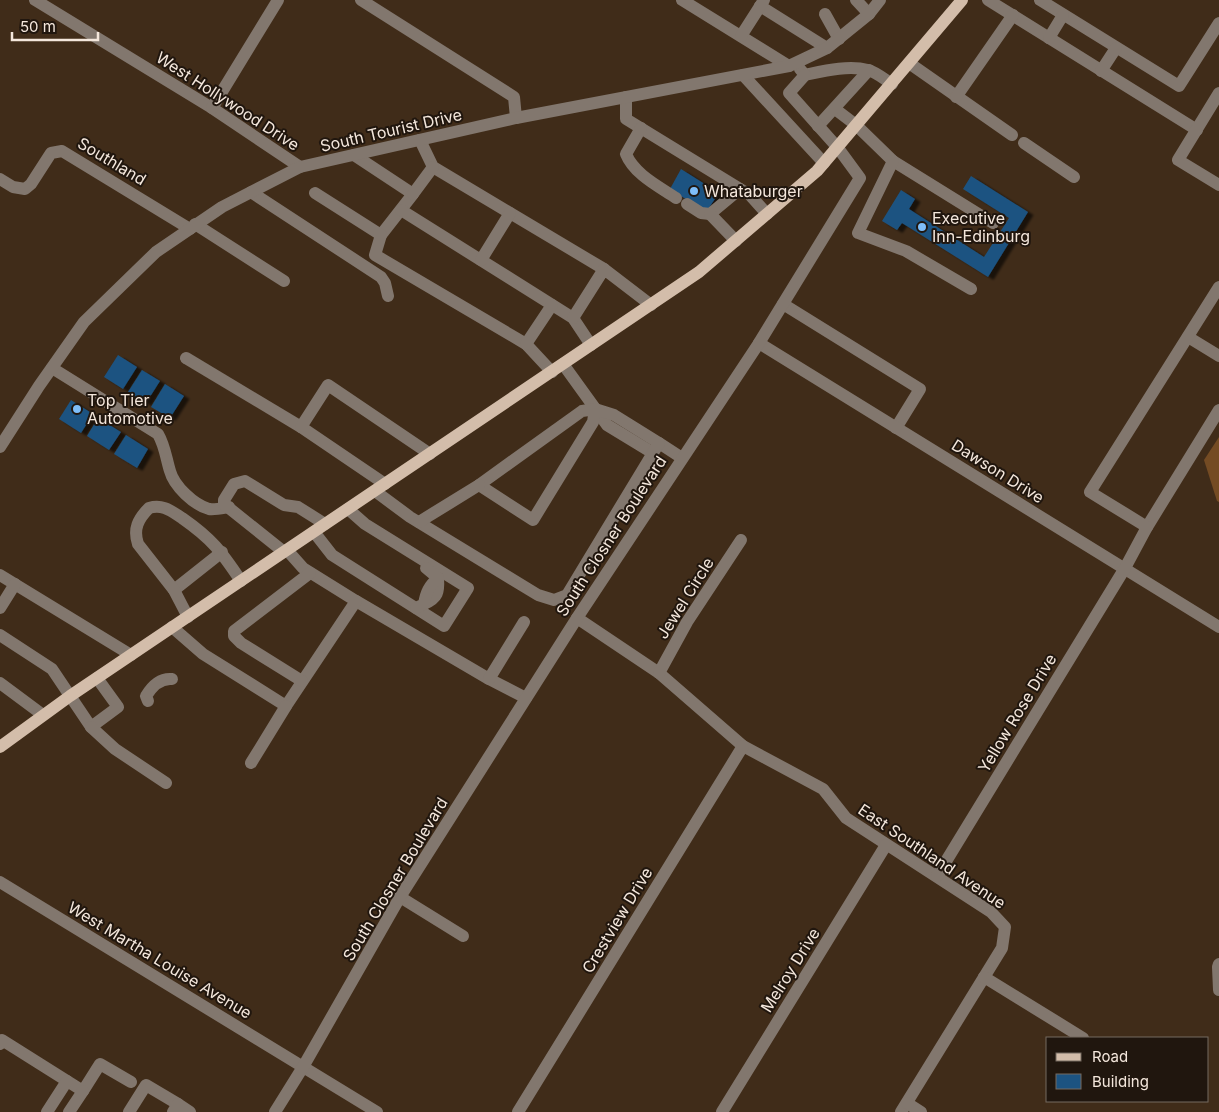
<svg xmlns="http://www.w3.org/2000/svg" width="1219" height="1112" viewBox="0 0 1219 1112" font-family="Inter,sans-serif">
  <defs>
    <filter id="shadow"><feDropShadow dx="5.5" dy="3" stdDeviation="1" flood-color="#0009"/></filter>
  </defs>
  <rect width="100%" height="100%" fill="#402c19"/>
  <polygon fill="#744b23" points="1219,437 1219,502 1217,501 1204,460"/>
  <g fill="#1c5381" filter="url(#shadow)">
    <polygon points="681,169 719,193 706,212 670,189"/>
    <polygon points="971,176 1028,212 988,277 902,223 897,230 882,221 901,190 915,199 909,209 984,257 1009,218 963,189"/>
    <polygon points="118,355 137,367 123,389 104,377"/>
    <polygon points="142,370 160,381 146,403 128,392"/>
    <polygon points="165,384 184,396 170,418 151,407"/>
    <polygon points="71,400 93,414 81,433 59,419"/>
    <polygon points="98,418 121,432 109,450 87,436"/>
    <polygon points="126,435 148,449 137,468 114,454"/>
  </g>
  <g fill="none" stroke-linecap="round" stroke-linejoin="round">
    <g stroke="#82776e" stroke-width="12">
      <polyline points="35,0 212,108 300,167"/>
      <polyline points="361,0 514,97 516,118"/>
      <polyline points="682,0 789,66"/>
      <polyline points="856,0 869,14"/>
      <polyline points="988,0 1197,130"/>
      <polyline points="1040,0 1179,86 1219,23"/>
      <polyline points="760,6 827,48"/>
      <polyline points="825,14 839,39"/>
      <polyline points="741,36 764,0"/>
      <polyline points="1049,38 1063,15"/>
      <polyline points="909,63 1012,135"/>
      <path d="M800,69l5,6c19,-4 43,-10 63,-5 8,2 16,9 24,14"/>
      <polyline points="1101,71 1116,48"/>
      <polyline points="743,75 824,163"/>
      <polyline points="1219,93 1178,160 1219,185"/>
      <polyline points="626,97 626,119 750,195 767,214"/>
      <polyline points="956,97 1013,15"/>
      <polyline points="212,108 278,0"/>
      <polyline points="835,109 856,125 893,161 993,223"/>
      <polyline points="818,126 869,70"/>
      <path d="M641,128l-15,26c8,20 32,32 50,44"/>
      <polyline points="420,140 433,167 604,269"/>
      <polyline points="1024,143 1074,177"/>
      <polyline points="354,155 413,194 381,235"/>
      <polyline points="893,161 858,233 906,251 971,289"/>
      <polyline points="0,179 13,187 25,189 31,184 51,153 62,151 190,229"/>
      <polyline points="251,192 381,277 385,283 388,296"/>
      <polyline points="315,193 381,235 375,255 526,344 552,372"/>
      <polyline points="413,194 433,167"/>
      <polyline points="687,204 701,213 710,214 740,189"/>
      <polyline points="401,210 573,318 591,345"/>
      <polyline points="710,214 736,241"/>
      <polyline points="195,224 284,281"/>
      <polyline points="481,260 510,213"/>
      <polyline points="783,304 920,389 896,428"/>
      <polyline points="573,318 604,269 651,305"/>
      <polyline points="1188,337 1219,356"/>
      <polyline points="759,343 1219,627"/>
      <polyline points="526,344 552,305"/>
      <polyline points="186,358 301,427"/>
      <polyline points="563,364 607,425 653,453"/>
      <path d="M52,368l106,66c7,12 8,24 12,37 4,15 24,34 39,38 5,1 14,-1 20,-2"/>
      <polyline points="659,443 682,458"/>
      <polyline points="0,447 39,386 84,322 156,252 222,207 300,167 516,118 789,66 827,48 869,14 880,0"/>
      <polyline points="385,484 301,427 328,385 430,454"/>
      <polyline points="375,491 410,517 538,595 554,600 567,595 659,443 614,415 595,409 582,411 479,485 533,520 593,422 595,409"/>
      <polyline points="419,522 479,485"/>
      <polyline points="1147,527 1219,410"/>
      <polyline points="314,532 332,555 444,626 468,588 365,524 348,509"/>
      <polyline points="284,552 224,504 224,500 234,484 245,481 284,505 298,507 325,524"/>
      <polyline points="0,575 131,655"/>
      <polyline points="174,590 222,552"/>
      <polyline points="356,601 489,679 526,698"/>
      <path d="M424,604c14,-6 15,-12 14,-26"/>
      <polyline points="0,608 15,584"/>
      <path d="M416,608l8,-4c2,-12 5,-18 14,-26l-12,-10"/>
      <path d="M188,617l-14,-27 -36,-46c-5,-15 0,-25 11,-36 14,-4 22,3 33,10 30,21 39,33 59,63"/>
      <polyline points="577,618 659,673 743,746 823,789 846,818 991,912 1005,927 1002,948 901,1112"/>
      <polyline points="172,627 203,654 286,706 356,601 303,568 287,550"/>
      <polyline points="0,635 52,669 91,727 118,707 97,678"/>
      <polyline points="659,673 687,622 741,540"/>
      <polyline points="489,679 524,622"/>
      <polyline points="302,681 241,643 234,636 234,631 310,573"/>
      <polyline points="0,683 43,715"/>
      <path d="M148,701l-2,-5c6,-10 15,-18 26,-17"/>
      <polyline points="91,727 115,749 166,783"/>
      <polyline points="251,763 286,706"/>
      <polyline points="937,876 1125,568 1147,527 1090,492 1219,287"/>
      <polyline points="0,882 377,1112"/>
      <polyline points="400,897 463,936"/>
      <polyline points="1219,964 1218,967 1219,990"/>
      <polyline points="984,977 1083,1038"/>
      <polyline points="0,1044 2,1040 83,1091 100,1064 131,1082"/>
      <polyline points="907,1103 921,1112"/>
      <polyline points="47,1112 67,1081"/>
      <polyline points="69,1112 83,1091"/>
      <polyline points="129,1112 146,1085 178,1104"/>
      <polyline points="173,1112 178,1104 190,1112"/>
      <polyline points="275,1112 303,1067 400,897 577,618 759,343 860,178 838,148 789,93 805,75"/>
      <polyline points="518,1112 743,746"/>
      <polyline points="722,1112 886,845"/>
    </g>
    <polyline stroke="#d3bdaa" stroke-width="12" points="0,747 70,696 699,272 817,171 962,0"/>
  </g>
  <g fill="#7ebef9" stroke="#20160e" stroke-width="2">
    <circle cx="694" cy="191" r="5"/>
    <circle cx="922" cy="227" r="5"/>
    <circle cx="77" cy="409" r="5"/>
  </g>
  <g text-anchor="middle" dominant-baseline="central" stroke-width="4" stroke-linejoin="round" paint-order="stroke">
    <g font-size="16" fill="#f4e7dc" stroke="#20160e">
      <text transform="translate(228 101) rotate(33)">West Hollywood Drive</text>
      <text transform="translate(391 130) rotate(-13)">South Tourist Drive</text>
      <text transform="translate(112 161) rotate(31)">Southland</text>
      <text transform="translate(998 471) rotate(32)">Dawson Drive</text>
      <text transform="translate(611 536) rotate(-57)">South Closner Boulevard</text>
      <text transform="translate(685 598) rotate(-58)">Jewel Circle</text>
      <text transform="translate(1017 713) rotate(-59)">Yellow Rose Drive</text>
      <text transform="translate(932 856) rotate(34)">East Southland Avenue</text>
      <text transform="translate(395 879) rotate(-59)">South Closner Boulevard</text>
      <text transform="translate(617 920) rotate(-59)">Crestview Drive</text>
      <text transform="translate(160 960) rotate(31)">West Martha Louise Avenue</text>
      <text transform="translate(790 970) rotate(-58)">Melroy Drive</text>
    </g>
    <g font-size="16" fill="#f4e7dc" stroke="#20160e" text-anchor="start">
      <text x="704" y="191">Whataburger</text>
      <text x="932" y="218">Executive<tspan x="932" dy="18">Inn-Edinburg</tspan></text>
      <text x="87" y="400">Top Tier<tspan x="87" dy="18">Automotive</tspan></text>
    </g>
  </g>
  <rect x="1046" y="1037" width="162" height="65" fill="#20160e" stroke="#756a60"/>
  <rect x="1056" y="1053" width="25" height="8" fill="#d3bdaa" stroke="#756a60"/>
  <text x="1092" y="1062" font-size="15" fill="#f4e7dc">Road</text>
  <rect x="1056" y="1074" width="25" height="15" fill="#1c5381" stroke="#756a60"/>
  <text x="1092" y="1087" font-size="15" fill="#f4e7dc">Building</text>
  <path d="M12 32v8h86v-8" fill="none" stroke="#f4e7dc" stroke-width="2.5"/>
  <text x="20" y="32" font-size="15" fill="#f4e7dc" stroke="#20160e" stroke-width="4" paint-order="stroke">50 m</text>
</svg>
